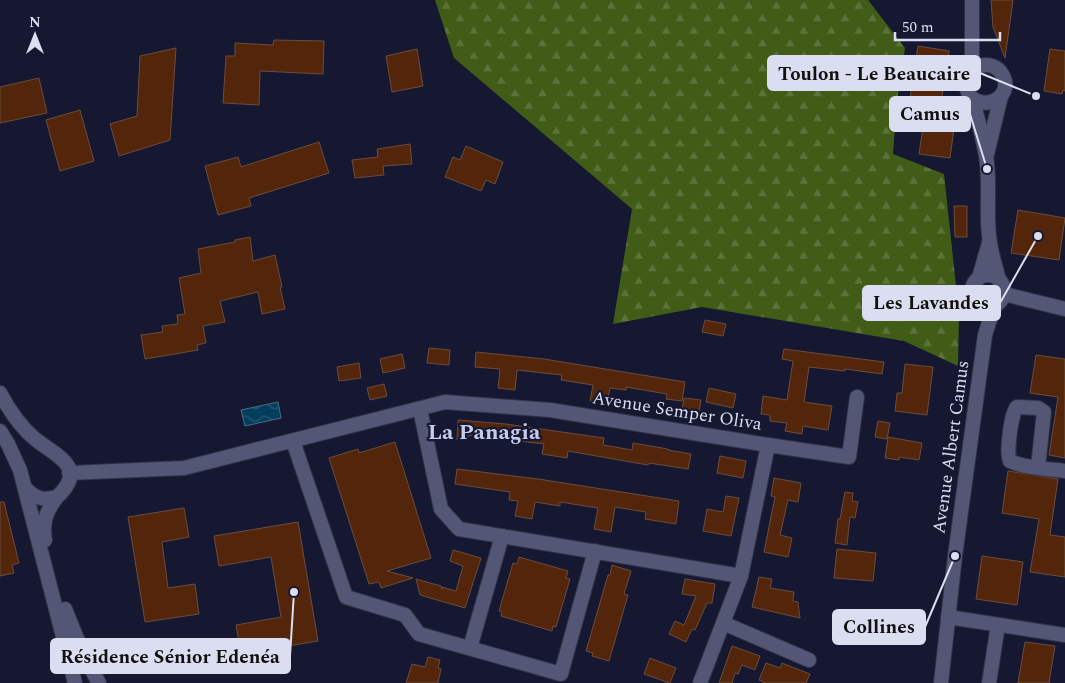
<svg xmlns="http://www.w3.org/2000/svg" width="1065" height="683" viewBox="0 0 1065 683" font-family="Spectral,serif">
  <defs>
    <pattern id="forest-firs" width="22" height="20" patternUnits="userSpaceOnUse" patternTransform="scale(1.25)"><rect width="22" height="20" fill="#405c17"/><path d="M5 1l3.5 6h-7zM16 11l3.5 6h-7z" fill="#5b7339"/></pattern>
    <pattern id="water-waves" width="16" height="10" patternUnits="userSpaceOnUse" patternTransform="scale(1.25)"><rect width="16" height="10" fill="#053d5c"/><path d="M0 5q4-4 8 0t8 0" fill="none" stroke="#295974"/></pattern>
  </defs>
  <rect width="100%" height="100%" fill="#161831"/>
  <polygon fill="url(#forest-firs)" points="435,0 868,0 905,48 897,101 893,154 944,174 959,314 958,366 904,341 702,307 613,324 632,209 454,58"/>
  <polygon fill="url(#water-waves)" stroke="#456d88" points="278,402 281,418 245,426 241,410"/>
  <g fill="#53260c" stroke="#6b4c3c">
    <polygon points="991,0 1013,0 1005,58 993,27"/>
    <polygon points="274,40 324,41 323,74 260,71 259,105 223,103 226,56 235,56 235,43 273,45"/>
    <polygon points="918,46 949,51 941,103 957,106 950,158 919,154 927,101 910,99"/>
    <polygon points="176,48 170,140 119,156 110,124 137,116 140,56"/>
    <polygon points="417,49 423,86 392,92 386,56"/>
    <polygon points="1050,49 1065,51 1065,91 1063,90 1062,94 1044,91"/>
    <polygon points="39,78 47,113 0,123 0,87"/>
    <polygon points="80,110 94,161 60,171 46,120"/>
    <polygon points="319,142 329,173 249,198 251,206 218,215 205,166 238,157 241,167"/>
    <polygon points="410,144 412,164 383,166 384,175 355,178 352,160 378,157 377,149"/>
    <polygon points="466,146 503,162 495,184 486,180 481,191 445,177 453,157 460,160"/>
    <polygon points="954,206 967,206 967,237 955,237"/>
    <polygon points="1018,210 1065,218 1059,260 1011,253"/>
    <polygon points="250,237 253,261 275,255 282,287 280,287 285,309 262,314 258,292 220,301 225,322 203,326 206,343 197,345 198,350 145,359 141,335 163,332 162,326 178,324 177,315 185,314 179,278 201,273 198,249 235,242 235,240"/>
    <polygon points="705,320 726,324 723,336 702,332"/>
    <polygon points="429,348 450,350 449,365 427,363"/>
    <polygon points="784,349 884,362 882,374 845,369 845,371 809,367 804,402 832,406 828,430 803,426 802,434 785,431 787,423 770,421 770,415 761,414 763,396 787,400 793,361 782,359"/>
    <polygon points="476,352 544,359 685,382 682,401 666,399 667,394 626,387 626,390 610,388 607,403 590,401 593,385 561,380 562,375 517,370 515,390 498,388 500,369 475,367"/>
    <polygon points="402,354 405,368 383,373 380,359"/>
    <polygon points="1036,355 1065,359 1065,458 1049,455 1058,397 1030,393"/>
    <polygon points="359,363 361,378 339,381 337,367"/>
    <polygon points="905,364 933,367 927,415 895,411 897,393 902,393"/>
    <polygon points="384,384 387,396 370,400 367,388"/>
    <polygon points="709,388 736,394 733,408 706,402"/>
    <polygon points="684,398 701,400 698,418 681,415"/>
    <polygon points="458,420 506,424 604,438 603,445 632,450 633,443 668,449 668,450 691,454 688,469 649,463 648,465 568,451 567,458 542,454 544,444 519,441 519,439 482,434 481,432 457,440"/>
    <polygon points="878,421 890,423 887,439 875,437"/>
    <polygon points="888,437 922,443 919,460 899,457 899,460 885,458"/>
    <polygon points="395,442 431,558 387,571 413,578 381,588 379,582 369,584 329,458 358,449 359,453"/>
    <polygon points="720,456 746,461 743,478 717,473"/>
    <polygon points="457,469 538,479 679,501 676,524 645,519 646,512 615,507 611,532 594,529 598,508 560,502 560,506 535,502 532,519 515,516 518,501 509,500 510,492 455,484"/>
    <polygon points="1008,471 1058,479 1050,535 1065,537 1065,577 1030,572 1039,519 1002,513"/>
    <polygon points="774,478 801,483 798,502 788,500 780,535 792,538 788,557 764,552 775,497 771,496"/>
    <polygon points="845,492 853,493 852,501 858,502 855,518 850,517 847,545 835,543 838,519 840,519"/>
    <polygon points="726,496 739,498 731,536 703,531 707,509 723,512"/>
    <polygon points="0,502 4,502 19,563 12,565 14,573 0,576"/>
    <polygon points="184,508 189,537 162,542 168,588 195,584 199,614 145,622 128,517"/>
    <polygon points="298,522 318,641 241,654 236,625 281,617 271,557 219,566 214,536"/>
    <polygon points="837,549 876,553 873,581 834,578"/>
    <polygon points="453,550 481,558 465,608 420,595 416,579 441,586 442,589 442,587 456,591 463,566 450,561"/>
    <polygon points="982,556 1023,562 1017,605 976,599"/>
    <polygon points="519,557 568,571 566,578 570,579 556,627 553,626 552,631 501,616 502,612 499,611 513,563 517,564"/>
    <polygon points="612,565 631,571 624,594 628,595 609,661 592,656 593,653 586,651 608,575 610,575"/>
    <polygon points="759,577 772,579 770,588 794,592 793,601 798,602 800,618 752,607"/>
    <polygon points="685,579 715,584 712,603 707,603 695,630 692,629 686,642 669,634 675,621 684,625 696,596 682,594"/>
    <polygon points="1025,642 1055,646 1049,683 1018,683"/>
    <polygon points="732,646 760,656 755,670 742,665 738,674 735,673 732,683 719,683"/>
    <polygon points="428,657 440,660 438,668 441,669 438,683 406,683 412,664 425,667"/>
    <polygon points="650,658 676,668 670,683 644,674"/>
    <polygon points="766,663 780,668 782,663 810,674 806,683 766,683 759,680"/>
  </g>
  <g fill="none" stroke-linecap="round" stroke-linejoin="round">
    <defs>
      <g id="minor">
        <polyline points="1004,294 1065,309"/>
        <polyline points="293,441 346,597 405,615 419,634 561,674 595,551"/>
        <polyline points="768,445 849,457 857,397"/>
        <path d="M1038,467l6,-55 -6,-4 -21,-1c-6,6 -11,46 -7,54 14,7 39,8 55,10"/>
        <polyline points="69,473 184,468 445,402 550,410 768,445 741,576 459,529 441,509 420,409"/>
        <polyline points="948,617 1065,635"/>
        <polyline points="723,623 809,660"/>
        <polyline points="470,648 502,536"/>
        <polyline points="700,683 741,576"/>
        <polyline points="989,683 998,625"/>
      </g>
      <g id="tertiary">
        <polyline points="972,0 972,70"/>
        <path d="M969,95c18,19 46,-1 33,-21 -10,-16 -35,-9 -36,9 0,9 6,17 9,25 4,15 8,32 11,48 5,29 -1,59 4,87 2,13 6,25 9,37"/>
        <polyline points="987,154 1001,96"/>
        <circle cx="988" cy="291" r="16"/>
        <polyline points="979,278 989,243"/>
        <path d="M0,393c9,17 21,34 35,46 21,17 54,28 22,58 -14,4 -22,1 -31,-8"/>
        <polyline points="0,431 8,444 20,470 75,683"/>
        <path d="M45,540c-3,-17 1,-29 12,-43"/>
        <polyline points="65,609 85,658 99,683"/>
        <polyline points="941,683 955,556 985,335 994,306"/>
      </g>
    </defs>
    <use href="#minor" stroke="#333348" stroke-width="16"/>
    <use href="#tertiary" stroke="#333348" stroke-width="16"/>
    <use href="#minor" stroke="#535775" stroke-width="14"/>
    <use href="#tertiary" stroke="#535775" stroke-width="14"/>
  </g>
  <g text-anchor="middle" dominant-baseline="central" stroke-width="4.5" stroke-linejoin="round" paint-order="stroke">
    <g font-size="18" fill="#dbdef0" stroke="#161831">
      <text transform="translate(677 411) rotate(9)">Avenue Semper Oliva</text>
      <text transform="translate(951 447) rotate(-82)">Avenue Albert Camus</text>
    </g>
    <g font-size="22" font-weight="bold" fill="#c7ccef" stroke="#161831">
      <text x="484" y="432">La Panagia</text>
    </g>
  </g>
  <path fill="none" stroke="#dbdef0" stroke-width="2" d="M1036 96L980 73M987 169L970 114M1038 236L1000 303M955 556L925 627M294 592L290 656"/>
  <g fill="#dbdef0" stroke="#161831" stroke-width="2">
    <circle cx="1036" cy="96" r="5"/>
    <circle cx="987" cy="169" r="5"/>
    <circle cx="1038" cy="236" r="5"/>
    <circle cx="955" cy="556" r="5"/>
    <circle cx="294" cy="592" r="5"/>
  </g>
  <g fill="#dbdef0" stroke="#dbdef0" stroke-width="2">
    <rect x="768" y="56" width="212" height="34" rx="5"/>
    <rect x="890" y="97" width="80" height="34" rx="5"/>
    <rect x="863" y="286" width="137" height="34" rx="5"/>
    <rect x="833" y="610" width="92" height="34" rx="5"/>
    <rect x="51" y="639" width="239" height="34" rx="5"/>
  </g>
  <g font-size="19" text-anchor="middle" font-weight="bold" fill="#111">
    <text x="874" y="80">Toulon - Le Beaucaire</text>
    <text x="930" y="120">Camus</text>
    <text x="931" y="309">Les Lavandes</text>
    <text x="879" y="633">Collines</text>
    <text x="170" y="663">Résidence Sénior Edenéa</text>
  </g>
  <g transform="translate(35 35)" stroke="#161831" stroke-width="4" paint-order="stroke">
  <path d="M0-4L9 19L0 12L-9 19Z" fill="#dbdef0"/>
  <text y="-8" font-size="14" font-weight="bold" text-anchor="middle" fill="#dbdef0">N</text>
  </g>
  <path d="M895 32v8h105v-8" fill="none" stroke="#dbdef0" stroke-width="2.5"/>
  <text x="902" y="32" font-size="15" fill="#dbdef0" stroke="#161831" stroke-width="4" paint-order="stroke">50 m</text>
</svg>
